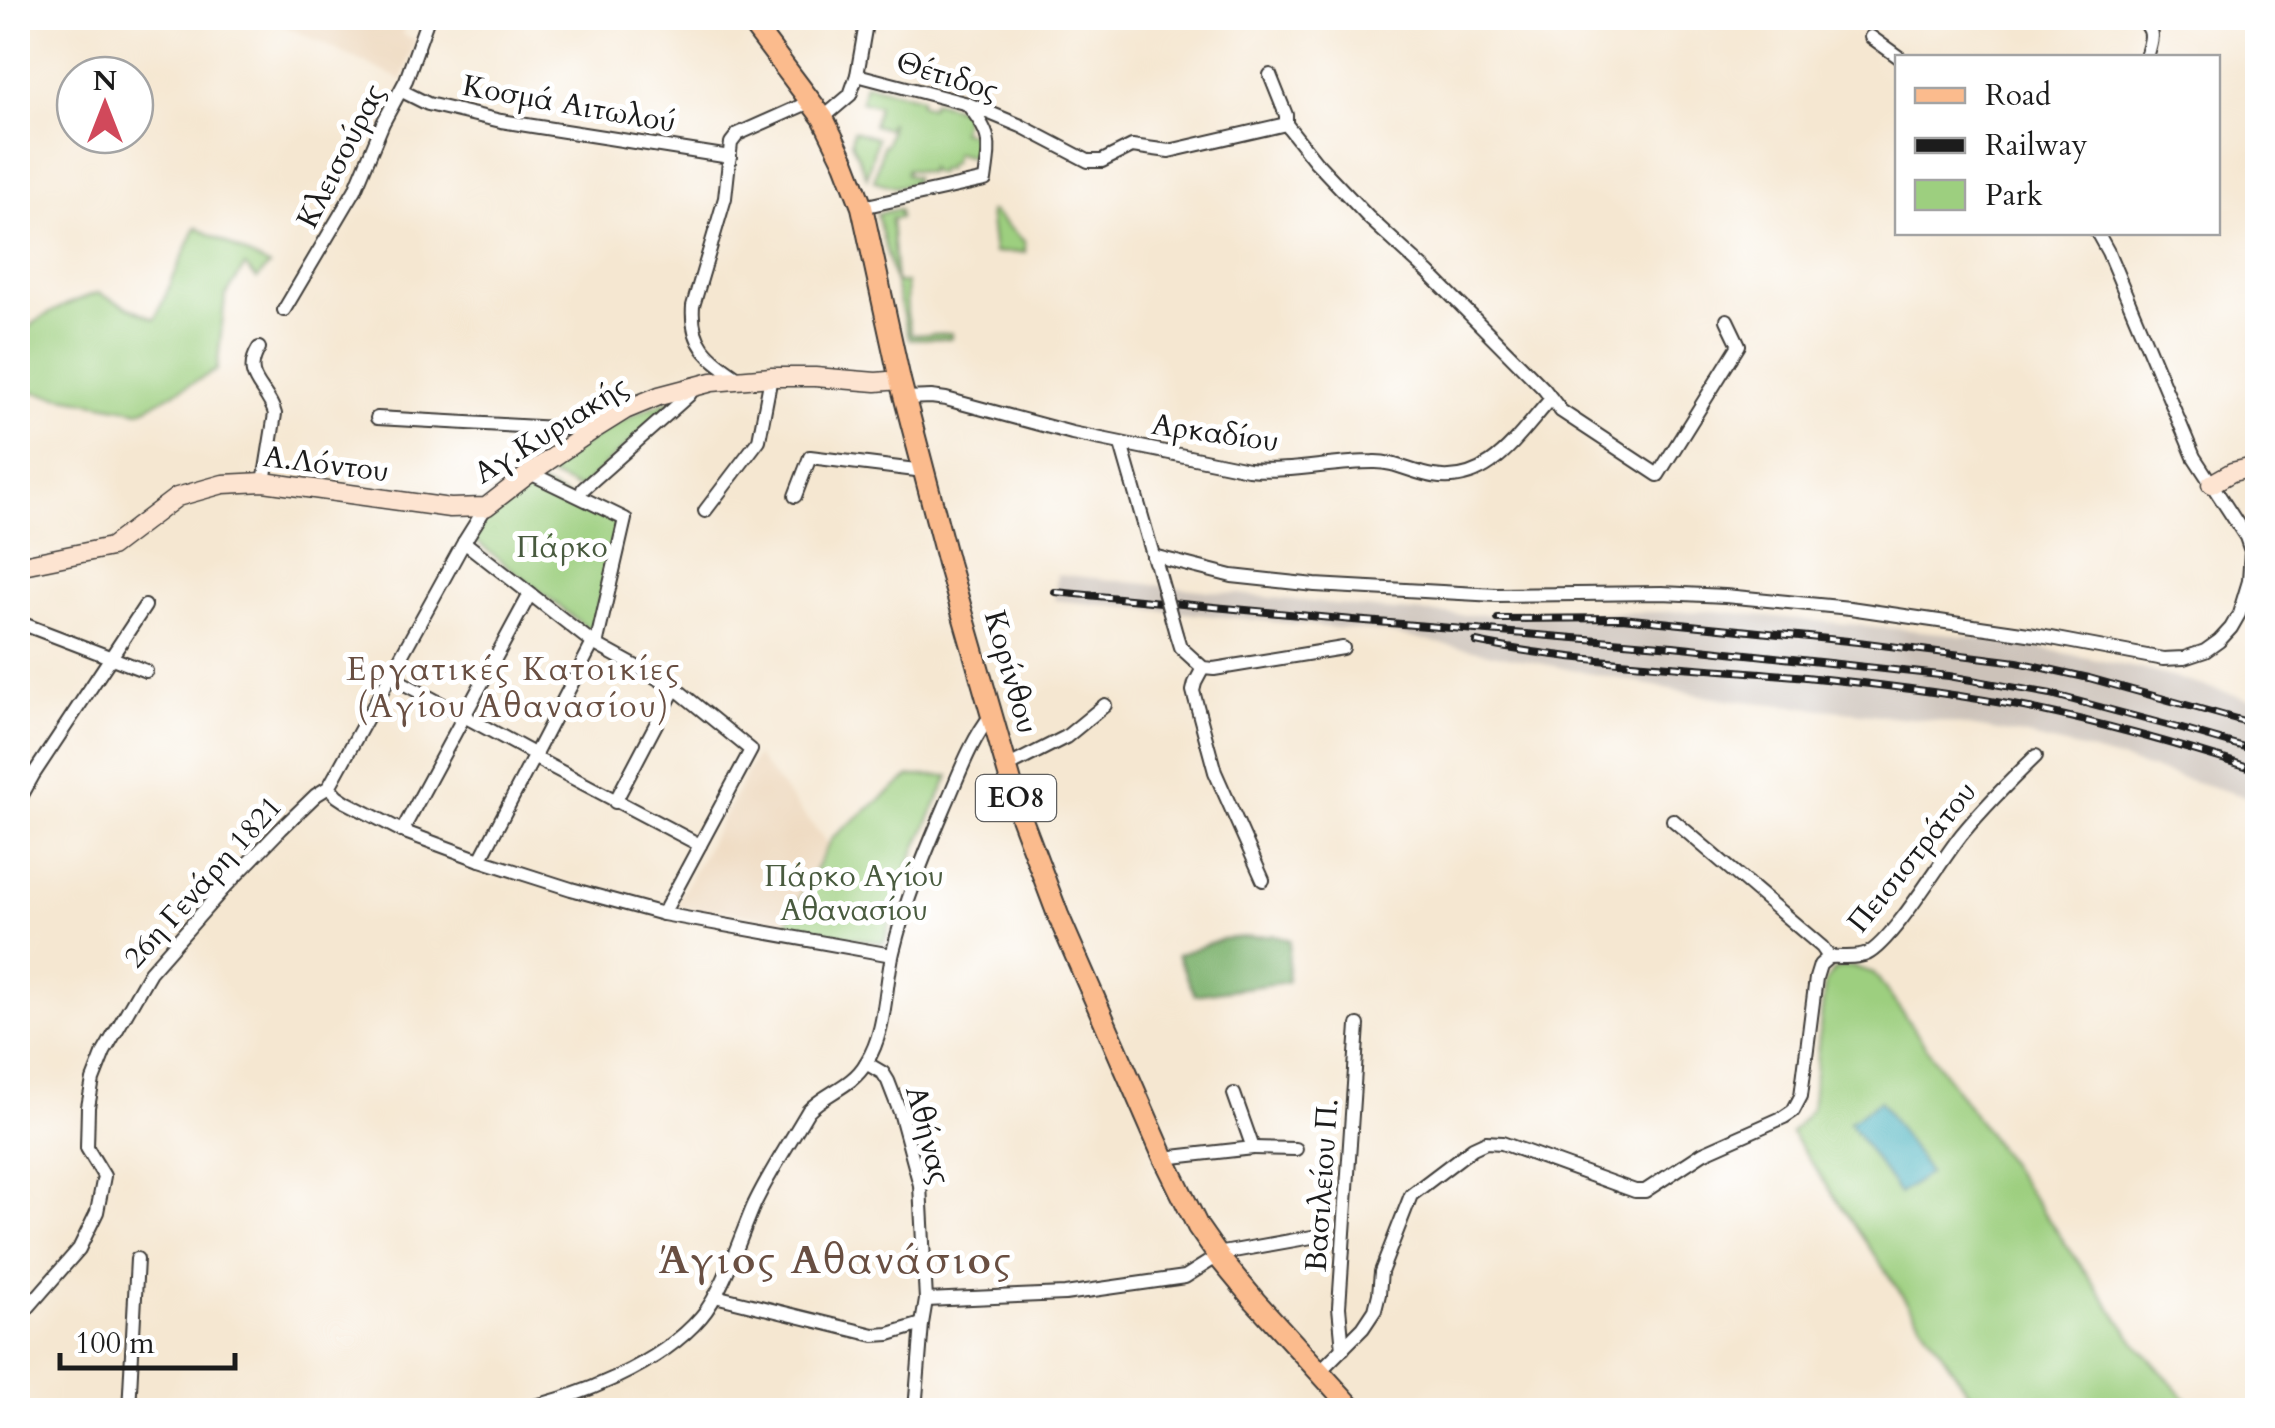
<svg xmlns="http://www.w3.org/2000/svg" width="2275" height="1428" viewBox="0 0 2275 1428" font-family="Cardo,serif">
  <rect width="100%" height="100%" fill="#fff"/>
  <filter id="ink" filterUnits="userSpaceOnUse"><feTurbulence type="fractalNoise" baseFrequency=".01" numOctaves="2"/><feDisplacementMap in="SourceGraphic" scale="20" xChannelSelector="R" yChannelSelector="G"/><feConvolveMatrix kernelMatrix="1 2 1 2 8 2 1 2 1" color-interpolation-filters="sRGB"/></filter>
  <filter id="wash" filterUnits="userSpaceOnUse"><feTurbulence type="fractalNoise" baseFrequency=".0048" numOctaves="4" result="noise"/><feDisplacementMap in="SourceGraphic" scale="40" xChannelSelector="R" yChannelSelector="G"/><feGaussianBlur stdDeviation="2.25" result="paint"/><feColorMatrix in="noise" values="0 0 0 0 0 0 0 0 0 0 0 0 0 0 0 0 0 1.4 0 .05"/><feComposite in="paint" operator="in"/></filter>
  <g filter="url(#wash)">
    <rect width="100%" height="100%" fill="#f5e7d1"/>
    <g fill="#edd7bb">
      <polygon points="267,18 408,18 402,34 416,40 402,80"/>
      <polygon points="756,756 829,845 785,926 766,923 766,918 720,909 717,914 675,907"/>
    </g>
    <polygon fill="#ccc2b9" points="1057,574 1383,610 1464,615 1715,611 1941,633 2040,648 2150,671 2257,701 2257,800 2086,750 2026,736 1940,721 1715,698 1387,633 1054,600"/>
    <g fill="#9dcf7f" stroke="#5c764e" stroke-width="2.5">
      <polygon points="865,84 921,98 920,104 930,107 933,101 966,110 961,131 979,136 973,157 955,153 952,163 947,165 946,170 940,169 938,174 932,172 929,168 928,173 907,169 906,175 915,177 914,183 895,187 874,181 883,145 886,145 891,124 889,123 887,129 873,125 878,106 861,101"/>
      <polygon points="853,131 877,138 867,177 851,142"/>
      <polygon points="899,209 900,218 891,219 896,283 906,283 907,314 911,335 951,333 951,338 909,339 877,214"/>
      <polygon points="989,212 992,212 1025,242 1025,252 994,253"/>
      <path d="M196,227l73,39 -12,13 -12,-13 -20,31 -8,73 -77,41 -122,-22v-53c24,-22 49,-33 80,-43l57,26z"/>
      <path d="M677,399l-98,90 -36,-16c42,-29 84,-62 134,-74z"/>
      <polygon points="531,480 620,523 592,632 473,539 488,513"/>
      <polygon points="910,776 949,776 903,878 884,943 785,926 833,837"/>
      <polygon points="1843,967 1854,967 1874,973 2135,1342 2196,1410 1981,1410 1791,1133 1811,1110 1825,983 1835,970"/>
    </g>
    <polygon fill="#7eb26e" stroke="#4d6745" stroke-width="2.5" points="1273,935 1290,940 1287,982 1195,995 1177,955 1222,939"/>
    <polygon fill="#3faebb" stroke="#2e656c" stroke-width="2.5" points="1880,1101 1929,1173 1899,1194 1849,1122"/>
  </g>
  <g filter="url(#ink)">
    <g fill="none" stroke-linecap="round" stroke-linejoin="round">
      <defs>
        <g id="street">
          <path d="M2141,18c15,16 10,19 5,40"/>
          <polyline points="1871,37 1900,58"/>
          <polyline points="857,75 968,104 1021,126 1088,161 1102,161 1132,146 1169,151 1286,124 1316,162 1369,218 1429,273 1544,389 1561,411 1658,475 1739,345 1727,320"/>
          <polyline points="1270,75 1286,115 1286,124"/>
          <polyline points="402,91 428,104 501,121 730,157"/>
          <polyline points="823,118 850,95 857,75 867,18"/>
          <path d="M862,207l123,-27c5,-37 8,-44 -17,-75"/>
          <polyline points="284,310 355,190 383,123 406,80 428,18"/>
          <path d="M259,348c-19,31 9,39 16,66l-11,68"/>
          <path d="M741,380c-30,-21 -51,-33 -48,-74l32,-108 6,-55 7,-9 74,-33"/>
          <path d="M905,398l26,-1 15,2 126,34 176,36c41,4 83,-7 125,-7 21,-1 40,11 60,14 56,10 85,-41 118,-77"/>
          <polyline points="377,418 593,430"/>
          <polyline points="1121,444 1155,562"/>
          <polyline points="530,473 625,519 596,645"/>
          <polyline points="583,489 689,395 695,386"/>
          <polyline points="795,496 810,457 924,471"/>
          <polyline points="705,511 759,440 771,377"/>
          <polyline points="464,542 593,643 675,688 751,750 663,914"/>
          <polyline points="1153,556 1232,576 1315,585 1496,595 1662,593 1725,596 1850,608 2035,635 2163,659 2184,658 2205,651 2219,641 2231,628 2239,614 2249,581 2251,551 2246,537 2194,457 2108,252 2097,232"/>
          <polyline points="18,606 20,566"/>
          <polyline points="18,622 146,671"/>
          <polyline points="1176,634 1180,647 1203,668 1214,669 1343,648"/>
          <polyline points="1203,668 1195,683 1193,691 1215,772 1263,880"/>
          <polyline points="390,676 536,755"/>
          <polyline points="535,758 700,845"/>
          <polyline points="1007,767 1066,737 1105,705"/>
          <polyline points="329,787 337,796 346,802 402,831 480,860 571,889 663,914 892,955"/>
          <polyline points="18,802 33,775 145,606"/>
          <polyline points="615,802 675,688"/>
          <polyline points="1673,820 1822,947 1829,957"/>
          <polyline points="402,831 530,594"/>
          <polyline points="480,860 593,643"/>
          <polyline points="866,1063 883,1073 888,1081 900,1112 920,1185 926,1300 922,1324 915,1410"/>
          <polyline points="1253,1148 1296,1149"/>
          <polyline points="1164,1158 1253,1148 1234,1094"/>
          <polyline points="1217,1254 1312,1237"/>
          <polyline points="715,1296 874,1335 889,1334 922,1324"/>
          <polyline points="926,1300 1065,1294 1185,1277 1218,1256"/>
          <polyline points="18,1319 79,1249 97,1212 104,1176 87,1148 88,1107 93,1080 104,1052 150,972 224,888 281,829 316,795 329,787 464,542 486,507"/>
          <polyline points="1343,1349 1339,1307 1358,1025"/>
          <path d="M1319,1372l44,-44 12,-18 4,-16 2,-22 30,-77 62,-47 13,-6 16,1 133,48h10l58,-38 81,-36 9,-6 8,-15 15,-118 4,-13 9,-8c11,-1 27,2 38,-3 26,-13 74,-94 95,-120 23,-28 48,-53 74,-78"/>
          <polyline points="129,1410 137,1259"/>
          <path d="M517,1410c61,-12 143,-45 184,-93 22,-25 39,-80 53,-112 15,-32 36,-63 54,-94 18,-19 44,-24 58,-48 21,-33 18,-74 27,-111 12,-50 31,-96 51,-143 15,-34 26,-67 48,-95"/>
        </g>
        <g id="secondary">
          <polyline points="2211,484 2232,472 2258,466"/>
          <polyline points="18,566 111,547 177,497 223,484 264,482 450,508 486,507 530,473 593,430 625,410 659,396 712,382 771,377 815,377 876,382 900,380"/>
        </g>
        <polyline id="primary" points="748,18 823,118 845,163 862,207 900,380 948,563 1021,817 1058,915 1164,1158 1198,1227 1221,1260 1255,1301 1354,1410"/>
      </defs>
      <use href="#street" stroke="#3d3a37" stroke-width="16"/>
      <use href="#secondary" stroke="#3d3a37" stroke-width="21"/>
      <use href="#primary" stroke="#3d3a37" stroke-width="24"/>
      <use href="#street" stroke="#fff" stroke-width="12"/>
      <use href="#secondary" stroke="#fde4d1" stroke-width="18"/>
      <use href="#primary" stroke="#fbbb8d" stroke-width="20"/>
      <defs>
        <g id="rail">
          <polyline points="1055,592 1353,620 1673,646 1949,676 2051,694 2182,729 2258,751"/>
          <polyline points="1498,619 1622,618 1858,642 2017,662 2089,678 2258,725"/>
          <path d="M1476,642c115,24 232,24 349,37 68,7 137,16 204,29 77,16 154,38 229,62"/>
        </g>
      </defs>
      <use href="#rail" stroke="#1c1c1c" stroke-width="8"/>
      <use href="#rail" stroke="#fff" stroke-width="4" stroke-dasharray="11" stroke-linecap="butt"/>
      <defs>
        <polyline id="street-bridge" points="1157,566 1176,634"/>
      </defs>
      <use href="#street-bridge" stroke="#3d3a37" stroke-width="16" stroke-linecap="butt"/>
      <use href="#street-bridge" stroke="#fff" stroke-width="12"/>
    </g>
  </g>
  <g text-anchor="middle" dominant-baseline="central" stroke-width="10" stroke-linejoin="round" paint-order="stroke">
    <rect fill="#fff" stroke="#606060" stroke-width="2.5" x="976" y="775" width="80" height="46" rx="8"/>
    <g font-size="28" font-weight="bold" fill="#1c1c1c">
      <text x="1016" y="798">ΕΟ8</text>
    </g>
    <g font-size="30" fill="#1c1c1c" stroke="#fff">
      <text transform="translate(947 76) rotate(17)">Θέτιδος</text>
      <text transform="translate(569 104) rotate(10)">Κοσμά Αιτωλού</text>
      <text transform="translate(341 156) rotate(-63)">Κλεισούρας</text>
      <text transform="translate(551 430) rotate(-32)">Αγ.Κυριακής</text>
      <text transform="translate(1215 433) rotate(8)">Αρκαδίου</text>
      <text transform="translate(326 464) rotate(7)">Α.Λόντου</text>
      <text transform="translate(1011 672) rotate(74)">Κορίνθου</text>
      <text transform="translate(1912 857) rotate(-51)">Πεισιστράτου</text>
      <text transform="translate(203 882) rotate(-48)">26η Γενάρη 1821</text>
      <text transform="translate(928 1135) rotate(75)">Αθήνας</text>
      <text transform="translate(1322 1185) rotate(-86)">Βασιλείου Π.</text>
    </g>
    <g font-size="30" fill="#495b3f" stroke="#fff">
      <text x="562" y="547">Πάρκο</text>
      <text x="854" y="876">Πάρκο Αγίου<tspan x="854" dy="34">Αθανασίου</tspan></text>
    </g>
    <g font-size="32" letter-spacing="2.5" fill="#694f42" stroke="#fff">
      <text x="514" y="670">Εργατικές Κατοικίες<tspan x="514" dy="37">(Αγίου Αθανασίου)</tspan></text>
    </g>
    <g font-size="40" font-weight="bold" letter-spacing="2.5" fill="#694f42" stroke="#fff">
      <text x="836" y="1260">Άγιος Αθανάσιος</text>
    </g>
  </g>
  <rect width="2275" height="1428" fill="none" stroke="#fff" stroke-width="60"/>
  <rect x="1895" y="55" width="325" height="180" fill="#ffffff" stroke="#a4a4a4" stroke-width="2.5"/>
  <rect x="1915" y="88" width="50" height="15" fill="#fbbb8d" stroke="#a4a4a4" stroke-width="2.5"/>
  <text x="1985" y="105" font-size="30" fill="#1c1c1c">Road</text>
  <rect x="1915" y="138" width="50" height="15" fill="#1c1c1c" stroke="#a4a4a4" stroke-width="2.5"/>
  <text x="1985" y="155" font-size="30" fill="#1c1c1c">Railway</text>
  <rect x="1915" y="180" width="50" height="30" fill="#9dcf7f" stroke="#a4a4a4" stroke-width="2.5"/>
  <text x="1985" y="205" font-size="30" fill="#1c1c1c">Park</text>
  <g transform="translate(105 105)"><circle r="48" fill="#ffffff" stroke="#a4a4a4" stroke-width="2.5"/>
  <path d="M0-8L18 38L0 25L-18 38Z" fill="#d1495b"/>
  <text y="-15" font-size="28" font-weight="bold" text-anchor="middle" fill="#1c1c1c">N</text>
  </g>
  <path d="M60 1353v15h175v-15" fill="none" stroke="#1c1c1c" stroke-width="5"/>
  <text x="75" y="1353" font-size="30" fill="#1c1c1c" stroke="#ffffff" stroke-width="8" paint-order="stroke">100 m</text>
</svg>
